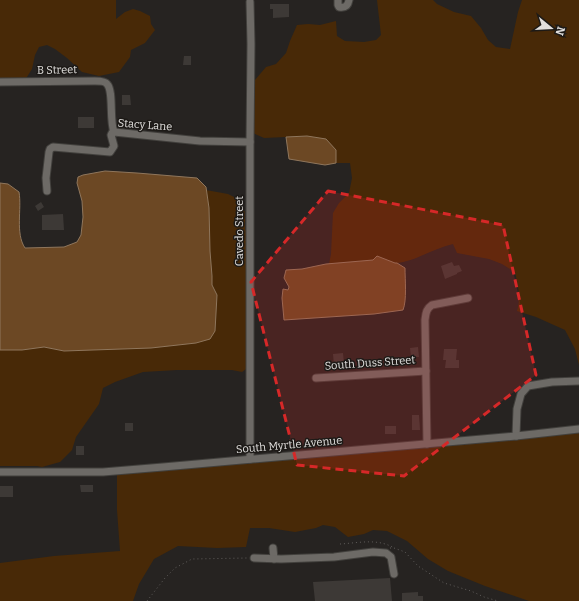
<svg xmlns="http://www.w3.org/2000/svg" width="579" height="601" viewBox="0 0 579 601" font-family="Bitter,serif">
  <rect width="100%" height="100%" fill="#262321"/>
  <g fill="#482907">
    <polygon points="0,0 116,0 116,19 125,12 133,9 140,11 150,16 151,24 155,30 145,43 131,50 130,57 119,72 99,76 82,72 67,58 55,49 47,45 39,47 35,55 32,69 25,80 0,78"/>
    <path d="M377,0h56l4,4 17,8 17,4 10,12 7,12 8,7 14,2 8,-37 4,-12h57v365l-4,-16 -10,-19 -29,-13 -19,-6c4,-13 1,-26 -2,-39l-13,-8 -13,-5 -32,-6 -4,-9c-19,4 -39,18 -57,19 -4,0 -10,-4 -15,-5l-8,2 -44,4 2,-10 2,-41 6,-10 10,-10 3,-15 -2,-15h-14v-13l-29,-14 -43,2 -11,-5 -3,-40 5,-13 11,-13 10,-3 10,-11 4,-12 7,-16 11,-1 12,1 16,-4 1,15 8,5 19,1 12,-2 5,-5z"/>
    <polygon points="206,190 228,194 240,200 245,213 245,229 250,241 246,369 242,372 232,370 177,370 143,372 115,382 103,388 99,404 76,437 72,450 60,462 42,467 37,466 0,466 0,350 22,350 44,347 64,351 95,349 215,331 217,295 212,285 212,276 210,251 209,208"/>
    <polygon points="579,429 579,601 529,601 485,586 448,571 428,559 407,541 387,531 373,530 364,534 348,537 335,527 323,525 316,528 295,532 269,528 250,528 246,547 217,548 178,546 154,559 139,584 133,601 0,601 0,563 54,556 120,551 117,510 117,471"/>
  </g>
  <g fill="#6c4824" stroke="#8f765c">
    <polygon points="307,136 326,139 336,150 336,163 325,165 289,159 286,137"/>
    <path d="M105,171l32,2 60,5 9,9 3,21 1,43 2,25v9l5,10 -2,36 -5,8 -14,4 -45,5 -87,3 -20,-4 -22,3h-22v-167l8,1 11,8c3,17 -4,41 6,56l39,-1 13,-5 4,-7 2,-18 -1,-16 -5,-18 1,-6 5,-2z"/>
    <path d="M377,256l18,7h2l8,5c0,12 2,32 -2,42l-29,4 -90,6 -2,-22 1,-9 5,1 1,-3 -5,-9 2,-8 16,-1 24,-5 47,-4z"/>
  </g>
  <g fill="#3d3936">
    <polygon points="270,4 289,4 289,17 273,18 273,9 270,9"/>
    <polygon points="184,56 191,56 191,65 183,65"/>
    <polygon points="122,95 130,95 131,105 122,105"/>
    <rect x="78" y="117" width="16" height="11"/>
    <polygon points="41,202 44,207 38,211 35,206"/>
    <polygon points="63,214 64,230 42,230 42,215"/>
    <polygon points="452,262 454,266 459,265 462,271 457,273 457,274 445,279 441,266"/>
    <polygon points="418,347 419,357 411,357 410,348"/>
    <polygon points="444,349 457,349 456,360 459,360 459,368 445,368 446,360 443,360"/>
    <polygon points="343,353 344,364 334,365 333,354"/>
    <polygon points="412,415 419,415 420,430 412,430"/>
    <rect x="125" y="423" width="8" height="8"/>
    <rect x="385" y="426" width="11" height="8"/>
    <rect x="76" y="446" width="8" height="9"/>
    <polygon points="80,485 93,485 93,492 81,492"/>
    <rect x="0" y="486" width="13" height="11"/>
    <polygon points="390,578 392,601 315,601 313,582"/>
    <polygon points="418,592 418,596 423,596 423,601 402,601 402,593"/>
  </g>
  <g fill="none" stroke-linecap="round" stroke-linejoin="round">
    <defs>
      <g id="minor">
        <path d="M338,0v5l1,2c6,1 9,-1 10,-7"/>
        <polyline points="250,2 251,44 250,142 250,459"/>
        <path d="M0,82l95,-1c4,0 10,0 12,3 7,7 2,36 7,48"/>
        <polyline points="47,191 46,178 49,152 50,149 53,147 110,152 114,146 111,135 112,133 114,132 200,141 250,142"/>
        <polyline points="316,378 426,371"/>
        <polyline points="516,436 517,409 521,394 528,386 552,382 579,381"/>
        <path d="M427,444l-2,-124c1,-7 1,-11 7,-15l36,-7"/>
        <polyline points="0,472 103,472 163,467 516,436 579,429"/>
        <polyline points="273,548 274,559"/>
        <polyline points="254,558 281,559 334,557 373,552 386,553 391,557 394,574"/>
      </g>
    </defs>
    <use href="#minor" stroke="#42403d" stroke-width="9"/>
    <g stroke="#605d5b" stroke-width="1" stroke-dasharray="1 3" stroke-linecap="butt">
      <path d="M340,544c18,-1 38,-6 54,4"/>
      <polyline points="390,548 394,548 405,552 418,566 444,583 471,591 484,597 498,601"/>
      <polyline points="147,601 165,578 175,568 192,559 247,558"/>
    </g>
    <use href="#minor" stroke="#6d6a66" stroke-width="7"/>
  </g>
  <path fill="#d62828" fill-opacity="0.2" stroke="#d62828" stroke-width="3" stroke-dasharray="8 5" stroke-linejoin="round" d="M328,191l175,34 33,150 -132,101 -107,-11 -46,-183z"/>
  <g text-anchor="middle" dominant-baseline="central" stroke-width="3" stroke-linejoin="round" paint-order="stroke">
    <g font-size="11" fill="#e2e0de" stroke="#1d1a17">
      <text transform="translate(57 70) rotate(-1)">B Street</text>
      <text transform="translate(145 125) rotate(4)">Stacy Lane</text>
      <text transform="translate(239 231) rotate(-90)">Cavedo Street</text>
      <text transform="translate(370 363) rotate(-4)">South Duss Street</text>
      <text transform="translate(289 445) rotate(-5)">South Myrtle Avenue</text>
    </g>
  </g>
  <g transform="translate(551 28) rotate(108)" stroke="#1d1a17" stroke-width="3" paint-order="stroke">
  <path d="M0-3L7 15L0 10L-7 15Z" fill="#e2e0de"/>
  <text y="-6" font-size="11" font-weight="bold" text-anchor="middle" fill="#e2e0de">N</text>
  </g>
</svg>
